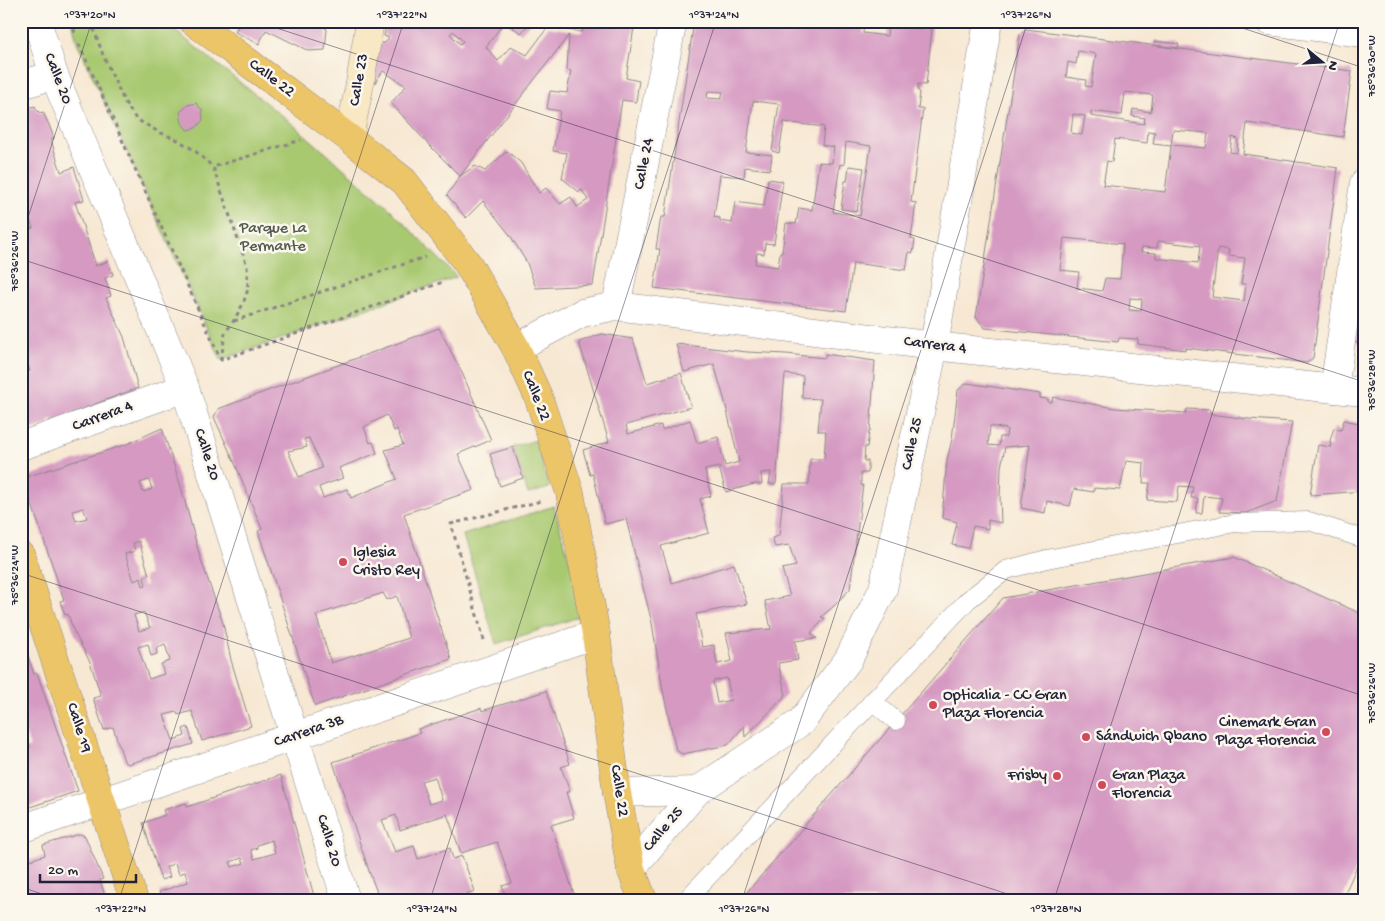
<svg xmlns="http://www.w3.org/2000/svg" width="1385" height="921" viewBox="0 0 1385 921" font-family="'Gochi Hand',sans-serif">
  <rect width="100%" height="100%" fill="#fbf7ec"/>
  <filter id="ink" filterUnits="userSpaceOnUse"><feTurbulence type="fractalNoise" baseFrequency=".02" numOctaves="2"/><feDisplacementMap in="SourceGraphic" scale="10" xChannelSelector="R" yChannelSelector="G"/><feConvolveMatrix kernelMatrix="1 2 1 2 8 2 1 2 1" color-interpolation-filters="sRGB"/></filter>
  <filter id="wash" filterUnits="userSpaceOnUse"><feTurbulence type="fractalNoise" baseFrequency=".0096" numOctaves="4" result="noise"/><feDisplacementMap in="SourceGraphic" scale="20" xChannelSelector="R" yChannelSelector="G"/><feGaussianBlur stdDeviation="1.12" result="paint"/><feColorMatrix in="noise" values="0 0 0 0 0 0 0 0 0 0 0 0 0 0 0 0 0 1.4 0 .05"/><feComposite in="paint" operator="in"/></filter>
  <g filter="url(#wash)">
    <rect width="100%" height="100%" fill="#f7e8d3"/>
    <g fill="#a9c971" stroke="#667656">
      <polygon points="72,21 163,21 296,127 389,208 457,277 221,360 77,42"/>
      <polygon points="536,440 549,488 528,494 513,447"/>
      <polygon points="554,506 585,615 496,644 463,535"/>
    </g>
    <g id="blocks">
      <g fill="#d599c2" fill-rule="evenodd">
        <polygon points="241,21 326,21 325,28 327,29 325,50 309,51 266,30 259,44 235,32"/>
        <path d="M387,21h145l-11,12 -17,-11 -18,25 12,14 13,-15 16,9 21,-28 34,5 2,-11h51l-9,57 13,3 -1,6 -2,15 -14,-2 -29,185 -57,3 -9,-25 -17,-28 -27,-34 -17,17 -19,-23 13,-19 -30,-30 -39,-43 15,-17 -23,-15 -8,12 -1,-27 5,-13h6l4,-5 -5,-2zM453,31l10,10 -3,3 -10,-10zM569,35l-2,35 4,1 -4,22 -17,-2 -3,18 13,2 -7,40 14,2 -5,25 17,14 3,-2 6,10 -11,7 -6,-10 -11,7 -14,-16 -7,5 -18,-30 -14,-12 -22,20 -10,-5 -15,10z"/>
        <path d="M694,21h119l-1,3 27,3 1,-6h24l-1,12 24,3 1,-12 35,5 1,-5h6l1,1 1,4 -6,56 -8,-1v7l2,1 -2,17h5l-12,93 5,1 -5,36 4,1 -2,13 -4,-1 -3,18 -53,-7 -7,48 -192,-23 6,-39h-4v-1l5,-31h4zM708,91l15,1 -2,7 -14,-1zM753,101l26,3 -7,47 7,2 5,-31 40,5 -2,18 12,2 -2,16 -13,-1 -7,48 -13,-2 -3,16 -10,-1 -4,29h-2l-2,15 -23,-3 2,-11 7,1 1,-11 9,1 9,-63 -15,-2 -4,27 -29,-4 -3,21 -12,-2v-3l-6,-1 6,-42 24,2 1,-10 25,3 2,-15 -26,-3zM846,142l25,4 -11,70 -27,-4 7,-48 4,1z"/>
        <path d="M1026,29l326,42 -9,66 -96,-14 -4,31 95,14 -25,190 -6,5 -121,-15v2l-48,-6v-5l-19,-1 -1,4 -133,-14 -9,-11 1,-6 43,-277zM1078,51l18,3 -5,33 -6,-1 1,-6 -20,-3 2,-15 8,2zM1125,92l28,3 -2,17 -18,-3 -1,7 13,2 -1,6 -53,-8v-5l31,4zM1073,114l12,2 -3,19 -11,-2zM1173,130l35,3 -2,15 -35,-3zM1148,131l7,1 -2,12 18,2 -6,46 -62,-7 4,-24 5,1 3,-23 32,4zM1232,137l6,2 -1,14 -7,-1zM1064,238l59,6 -3,35 -15,-1 -3,13 -25,-3 2,-16 -19,-2zM1158,241l42,5 -2,17 -42,-5v-5l-15,-1 1,-5 15,1zM1218,248l11,2 -1,6 17,2 -4,26h5l-2,17 -32,-4zM1130,298l12,1 -1,12 -12,-1z"/>
        <polygon points="1155,41 1179,44 1178,48 1154,45"/>
        <polygon points="196,103 202,110 203,120 196,128 187,130 182,123 180,112 188,105"/>
        <polygon points="35,106 36,109 40,113 43,112 49,125 54,138 51,140 61,172 74,167 84,200 75,202 96,266 108,261 113,275 105,278 111,296 106,298 124,337 138,388 68,414 70,418 55,422 55,419 48,421 49,424 21,432 21,374 30,371 27,362 21,364 21,292 28,290 21,272 21,232 33,228 29,217 21,219 21,110"/>
        <polygon points="849,166 864,168 857,211 841,209 845,181 847,181"/>
        <polygon points="1364,276 1364,344 1353,342"/>
        <path d="M439,328l24,47 28,65 -33,14 16,36 -70,24 47,145 -136,47 -57,-175 4,-2 -26,-63 -22,-49 4,-8zM387,415l7,16 3,-2 6,16 -18,5 12,29 -46,19 -4,-9 -24,9 -4,-11 24,-9 -4,-10 38,-15 -4,-11 -3,1 -6,-16zM309,438l13,30 -23,9 -11,-26 19,-4 -3,-8zM383,593l4,7 10,-4 12,42 -78,25 -15,-48z"/>
        <path d="M602,334l31,5 14,44 34,-10 10,34 -65,18 2,9 33,-9 1,5 28,-10 7,23 21,-6 7,29 14,-4 -15,-64 -10,-34 -30,8 -8,-28 71,8 39,2 39,4v-4l50,7 -5,71h-1l-2,15h-2l-1,14h4v12h-7v12h2l-13,104 -16,17 -13,11 4,1 -14,15 6,5 -22,3 3,19 -20,3 8,32 -41,42 -1,-11 -16,19 -46,9 -6,-4 -13,-59 -11,-68 -26,-104 -21,5 -12,-50 -3,1 -7,-25 26,-8 -30,-100zM785,374l18,2 -1,22 19,1 -3,32h8l-2,28h-14l-1,25h-25l-5,52 -7,2 3,9 14,-2 7,21 -14,3 8,27 -25,5 6,28 -45,4 6,28 -15,3 -3,-19 -12,2 -6,-33 51,-10 -13,-40 -62,19 -11,-37 48,-13 -9,-34 11,-3 -6,-26 14,-3 7,25 28,-8h8l-1,-11 10,-1 -2,12h7zM727,678l4,22 -14,3 -4,-22z"/>
        <path d="M967,383l73,11v4l8,1v3h4l1,-5 62,11 71,5 1,-4 23,1v4l39,5 43,3 -15,79 -31,12 -27,-1 3,-14 -18,-2 -2,17h-6l2,-15h-7l2,-11 -14,-1 -2,16 -30,-2 3,-17h-7l1,-20 -18,-2 -6,29 -26,-2v4l-20,-3 -4,17 -23,-5 -2,12 -24,-5 9,-63 -25,2 -4,20 -1,29 1,27 -13,-3v9l-15,-3 -5,22 -16,-3 5,-23 -15,-4 5,-58 5,-21 6,-49zM990,426l17,3 -1,8h-6l-1,9 -11,-1z"/>
        <polygon points="1344,420 1364,424 1364,491 1310,495 1318,445 1331,447 1330,441 1333,431 1334,428 1341,430"/>
        <path d="M162,428l19,59 19,70 23,66 8,37 20,66 -49,15 -10,-30 -14,4 -1,-3 -13,3 9,25 12,-4 -2,-7 5,-2 5,17 -65,20 -4,-3 -11,-34 -9,3 -11,-32 8,-2 -11,-34 -16,-30 -6,-18 -3,1 -5,-14 4,-1 -41,-122 104,-34zM149,480l3,9 -9,3 -3,-9zM83,508l4,10 -11,3 -3,-10zM139,541l10,34 -5,2 2,8 -3,1 -2,-8 -7,3 -9,-27 10,-3 -2,-8zM144,612l6,16 -11,3 -5,-16zM148,644l3,12 6,-2 -1,-6 9,-4 5,17 -9,3 3,10 -15,5 -11,-32z"/>
        <polygon points="513,447 523,478 500,486 490,454"/>
        <polygon points="1234,557 1364,615 1364,850 1342,900 740,900 1003,598"/>
        <polygon points="21,628 26,641 23,642 34,674 37,673 78,791 21,810 21,750 30,747 24,729 21,730"/>
        <path d="M546,691l24,73 -9,3 9,25h-4l8,26 -23,7 25,75h-69l-5,-14 10,-3 -15,-41 -36,11 -14,-39 -47,16 -4,-15 -14,5 13,32 19,-6 4,13 32,-11 3,11 9,-3 13,35 -9,3 2,6h-88l-10,-26 -37,-112 87,-29 -2,-4 63,-21 1,3 6,-2zM435,777l7,23 -13,4 -8,-23z"/>
        <path d="M281,775l34,125h-153l-3,-8 29,-10 -3,-10 -6,2 -4,-11 -9,4 4,10 -9,3 -18,-57 22,-8 -2,-5 23,-7 1,4zM272,840l3,13 -21,6 -3,-9 6,-2v-3zM242,858l2,5 -12,4 -2,-5z"/>
        <polygon points="80,834 85,836 103,879 100,880 106,900 21,900 21,863 45,855 43,845"/>
      </g>
    </g>
  </g>
  <g filter="url(#ink)">
    <use href="#blocks" fill-opacity="0" stroke="#8c8587" stroke-width="1"/>
    <g fill="none" stroke-linecap="round" stroke-linejoin="round">
      <defs>
        <g id="lane">
          <polyline points="872,701 896,721"/>
          <polyline points="686,900 968,600 1006,570 1047,559 1235,523 1309,521 1364,539"/>
        </g>
        <g id="street">
          <polyline points="37,21 54,75 185,388 346,900"/>
          <polyline points="1269,21 1364,33"/>
          <polyline points="21,85 54,75"/>
          <polyline points="616,306 673,21"/>
          <polyline points="516,348 582,313 616,306 934,346 1364,392"/>
          <polyline points="1334,389 1364,183"/>
          <polyline points="21,446 185,388"/>
          <polyline points="617,793 697,791"/>
          <polyline points="21,829 596,634"/>
          <polyline points="631,869 697,791 801,722 848,660 883,589 934,346 988,21"/>
        </g>
        <polyline id="secondary" points="349,138 360,83 370,21"/>
        <g id="primary">
          <polyline points="193,21 349,138 404,181 468,264 516,348 538,396 570,493 596,634 617,793 631,869 643,900"/>
          <polyline points="21,556 134,900"/>
        </g>
      </defs>
      <use href="#lane" stroke="#8c8587" stroke-width="19"/>
      <use href="#street" stroke="#8c8587" stroke-width="29"/>
      <use href="#secondary" stroke="#8c8587" stroke-width="29"/>
      <use href="#primary" stroke="#8c8587" stroke-width="29"/>
      <g stroke="#8c8587" stroke-width="3" stroke-dasharray="4 4" stroke-linecap="butt">
        <polyline points="72,21 75,34"/>
        <polyline points="91,21 103,55 124,101 136,119 159,132 178,140 194,150 213,167"/>
        <polyline points="79,44 221,360 443,282"/>
        <polyline points="234,321 425,257"/>
        <polyline points="221,360 225,333 233,322 243,304 248,289 247,266 213,167 301,140"/>
        <polyline points="484,640 451,524 541,501"/>
      </g>
      <use href="#lane" stroke="#fff" stroke-width="18"/>
      <use href="#street" stroke="#fff" stroke-width="28"/>
      <use href="#secondary" stroke="#f8e8c3" stroke-width="28"/>
      <use href="#primary" stroke="#edc569" stroke-width="28"/>
    </g>
  </g>
  <path fill="none" stroke="#22223b" stroke-width="1" stroke-opacity="0.45" d="M255,21l1109,361M1221,21l143,47M21,239l71,-218M21,259l1343,437M21,573l1005,327M21,887l39,13M119,900l285,-879M430,900l286,-879M742,900l286,-879M1054,900l286,-879"/>
  <g fill="#d1495b" stroke="#fbf7ec" stroke-width="2">
    <circle cx="343" cy="562" r="5"/>
    <circle cx="933" cy="705" r="5"/>
    <circle cx="1326" cy="732" r="5"/>
    <circle cx="1086" cy="737" r="5"/>
    <circle cx="1057" cy="776" r="5"/>
    <circle cx="1102" cy="785" r="5"/>
  </g>
  <g text-anchor="middle" dominant-baseline="central" stroke-width="5" stroke-linejoin="round" paint-order="stroke">
    <g font-size="16" fill="#22223b" stroke="#fbf7ec">
      <text transform="translate(57 79) rotate(69)">Calle 20</text>
      <text transform="translate(271 79) rotate(37)">Calle 22</text>
      <text transform="translate(360 80) rotate(-80)">Calle 23</text>
      <text transform="translate(645 164) rotate(-79)">Calle 24</text>
      <text transform="translate(935 346) rotate(7)">Carrera 4</text>
      <text transform="translate(535 396) rotate(68)">Calle 22</text>
      <text transform="translate(103 417) rotate(-20)">Carrera 4</text>
      <text transform="translate(913 444) rotate(-78)">Calle 25</text>
      <text transform="translate(206 455) rotate(72)">Calle 20</text>
      <text transform="translate(78 728) rotate(72)">Calle 19</text>
      <text transform="translate(309 732) rotate(-19)">Carrera 3B</text>
      <text transform="translate(618 791) rotate(81)">Calle 22</text>
      <text transform="translate(664 830) rotate(-50)">Calle 25</text>
      <text transform="translate(328 841) rotate(73)">Calle 20</text>
    </g>
    <g font-size="16" fill="#515c4e" stroke="#fbf7ec">
      <text x="273" y="229">Parque La<tspan x="273" dy="18">Permante</tspan></text>
    </g>
    <g font-size="16" fill="#22223b" stroke="#fbf7ec" text-anchor="start">
      <text x="353" y="553">Iglesia<tspan x="353" dy="18">Cristo Rey</tspan></text>
      <text x="943" y="696">Opticalia - CC Gran<tspan x="943" dy="18">Plaza Florencia</tspan></text>
      <text x="1316" y="723" text-anchor="end">Cinemark Gran<tspan x="1316" dy="18">Plaza Florencia</tspan></text>
      <text x="1096" y="737">Sándwich Qbano</text>
      <text x="1047" y="776" text-anchor="end">Frisby</text>
      <text x="1112" y="776">Gran Plaza<tspan x="1112" dy="18">Florencia</tspan></text>
    </g>
  </g>
  <rect width="1385" height="921" fill="none" stroke="#fbf7ec" stroke-width="55"/>
  <g transform="translate(1322 62) rotate(108)" stroke="#fbf7ec" stroke-width="4" paint-order="stroke">
  <path d="M0-4L9 19L0 12L-9 19Z" fill="#22223b"/>
  <text y="-8" font-size="14" font-weight="bold" text-anchor="middle" fill="#22223b">N</text>
  </g>
  <path d="M40 874v8h96v-8" fill="none" stroke="#22223b" stroke-width="2.5"/>
  <text x="48" y="874" font-size="15" fill="#22223b" stroke="#fbf7ec" stroke-width="4" paint-order="stroke">20 m</text>
  <rect x="28" y="28" width="1330" height="866" fill="none" stroke="#22223b" stroke-width="2"/>
  <g font-size="12" text-anchor="middle" fill="#22223b">
    <text x="90" y="18">1°37'20"N</text>
    <text x="402" y="18">1°37'22"N</text>
    <text x="714" y="18">1°37'24"N</text>
    <text x="1026" y="18">1°37'26"N</text>
    <text transform="translate(1371 66) rotate(-90)" y="4">75°36'30"W</text>
    <text transform="translate(14 261) rotate(-90)" y="4">75°36'26"W</text>
    <text transform="translate(1371 380) rotate(-90)" y="4">75°36'28"W</text>
    <text transform="translate(14 575) rotate(-90)" y="4">75°36'24"W</text>
    <text transform="translate(1371 693) rotate(-90)" y="4">75°36'26"W</text>
    <text x="121" y="912">1°37'22"N</text>
    <text x="432" y="912">1°37'24"N</text>
    <text x="744" y="912">1°37'26"N</text>
    <text x="1056" y="912">1°37'28"N</text>
  </g>
</svg>
